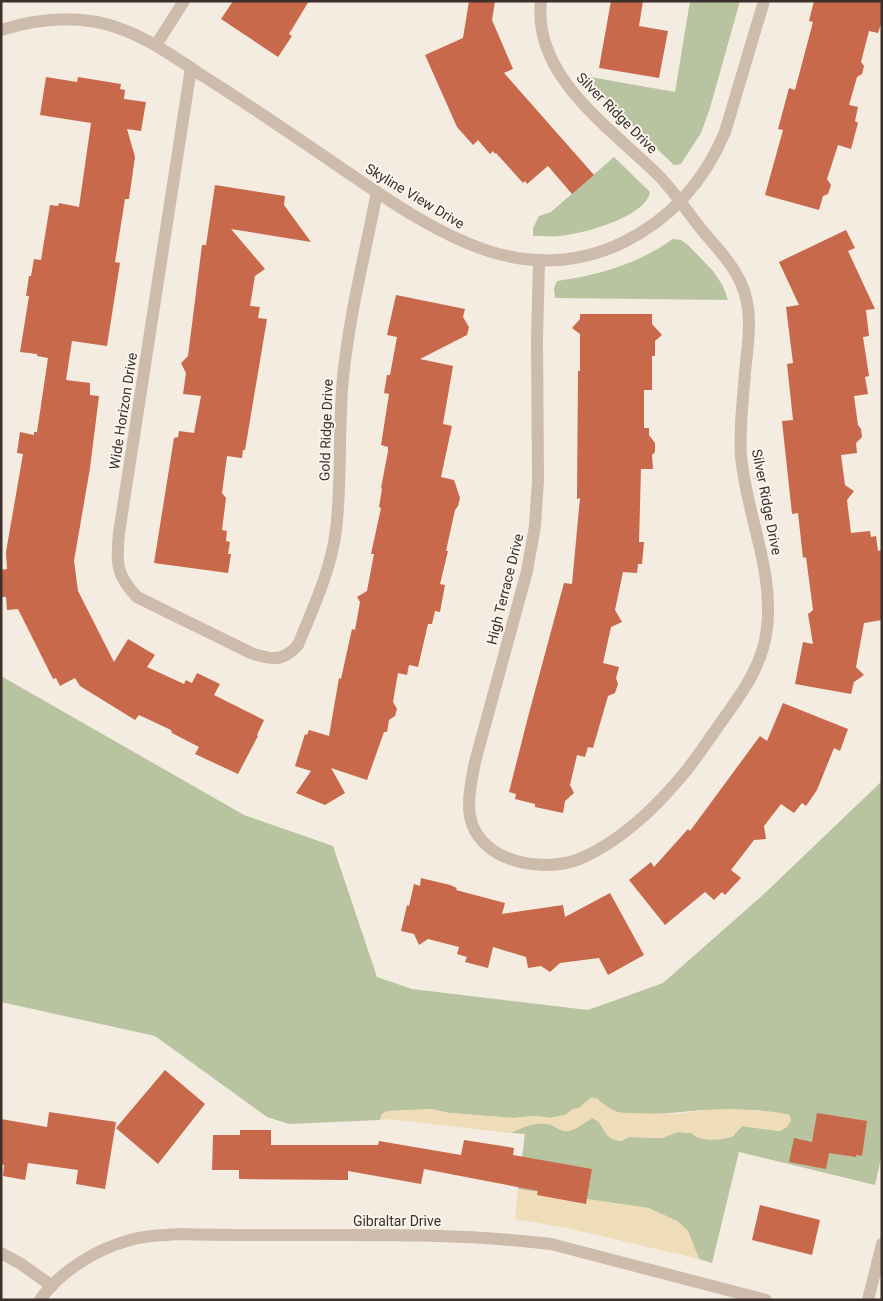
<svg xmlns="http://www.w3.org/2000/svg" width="883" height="1301" viewBox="0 0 883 1301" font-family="Roboto,sans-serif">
  <rect width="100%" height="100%" fill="#f4ebe1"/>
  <g fill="#b8c4a0">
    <polygon points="690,1 740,1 710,108 701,133 681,164 674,165 579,75 675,92"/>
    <path d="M614,157l36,35c-4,25 -68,42 -90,44 -9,1 -19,0 -27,0v-8l6,-12 12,-4z"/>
    <path d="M673,239l8,1 8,6 24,25 10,15 5,14 -173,-2 -1,-10 3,-7c43,-6 80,-17 116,-42z"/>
    <path d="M1,676l243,139 89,31 44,131 35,12 176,21 75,-27 102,-90 117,-112v372l-7,32 -136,-33 -27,111 -13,-4 -11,-28 -11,-10 -29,-13 -130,-19 7,-55 -14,-1c11,-6 30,-14 42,-7 5,2 9,6 15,5 8,-1 17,-10 25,-13l6,4 8,13 6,4 8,2 8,-4 32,1 17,-6 13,1 8,5 25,1 9,-3 9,-10 38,5 7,-5 4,-6 -2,-5c-27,-6 -57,-6 -85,-5 -23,1 -67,9 -89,1 -7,-2 -13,-8 -19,-13l-10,4 -7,6 -6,1 -8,6 -15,3 -16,-2 -20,2 -65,-5 -17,-4 -44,2 -6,3 -2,6 -91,4 -22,-7 -112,-81 -154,-34z"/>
  </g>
  <g fill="#efdcb8">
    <path d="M592,1097l24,15 11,1 50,1 25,-4 30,-1 43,3 14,3 2,5 -4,7 -7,4 -38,-5 -9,9 -9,4 -13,1 -12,-2 -8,-5 -13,-1 -17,6 -32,-1 -8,4 -8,-2 -6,-4 -8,-13 -6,-4c-8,3 -17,12 -25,13 -6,1 -10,-3 -15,-5 -12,-7 -31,1 -42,7l-122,-14 -9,1 2,-6 6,-3 44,-2 17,4 65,5 20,-2 16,2 15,-3 8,-6 6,-1z"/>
    <polygon points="518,1189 648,1208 677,1221 688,1231 699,1259 567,1228 515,1219"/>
  </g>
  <g fill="#c8694b">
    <polygon points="233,1 309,1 289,34 292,36 278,57 221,19"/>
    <polygon points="469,1 495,1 492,20 513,69 504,73 594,175 572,194 548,166 527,184 525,181 523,183 496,153 495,154 493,151 490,154 478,140 473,145 457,127 425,55 463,38"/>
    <polygon points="611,1 643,1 639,26 668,31 659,78 599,68"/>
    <polygon points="814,1 882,1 882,21 878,33 869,31 861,62 864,66 862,74 857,77 849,105 858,107 855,121 858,123 851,149 838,145 827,179 831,185 828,194 823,196 819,210 765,195 783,130 778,129 785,103 789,88 795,90 813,22 809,21"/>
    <polygon points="46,77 77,82 78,77 121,84 120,89 125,90 124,99 146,102 141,131 127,129 135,157 129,199 125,199 115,262 120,263 107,346 72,341 66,380 90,383 90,395 99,396 90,468 74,561 78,591 114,662 128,639 155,655 147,667 184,684 186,680 192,683 197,673 220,684 214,695 264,720 257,735 258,736 238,774 195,754 199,747 172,733 171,730 139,715 135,720 80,686 75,678 60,686 56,678 53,679 18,609 7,610 6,597 1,597 1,570 7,569 6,552 23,454 17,453 20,432 34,435 34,432 37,432 48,358 37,356 37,354 20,352 29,296 26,296 29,276 31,276 34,259 41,260 50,205 58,206 59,203 79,207 91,123 40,115"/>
    <polygon points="215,185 285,196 284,205 311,242 231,229 265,269 255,276 250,306 260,307 258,318 267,319 245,450 243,450 242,458 227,456 222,493 226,498 222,530 227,531 226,541 230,542 228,554 231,554 228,573 154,563 174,438 178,437 179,431 194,433 201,396 183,394 186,373 181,363 188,356 202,245 206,245"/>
    <polygon points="846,230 855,248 848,251 875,309 866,310 869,336 863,337 869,376 865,377 868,394 854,396 858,425 861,429 862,437 856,443 857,453 841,455 845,485 854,491 847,500 851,533 870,531 871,537 876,536 878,551 882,550 882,620 864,623 856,667 864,675 854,682 851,694 795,684 803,642 813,644 808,614 813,610 806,557 803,558 798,513 792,514 782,421 793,420 787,364 793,363 786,307 799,305 779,262"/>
    <polygon points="396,295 465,309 463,317 469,327 467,335 420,359 453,366 443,424 452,426 441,477 454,480 460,498 458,506 455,510 446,551 448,551 440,584 445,585 440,612 435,611 432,624 428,624 418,667 409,665 407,675 398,673 393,702 397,709 395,716 389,720 387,732 384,732 367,780 331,768 345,793 325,805 296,793 311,771 295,766 305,734 307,735 309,730 329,736 339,678 341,679 352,629 355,630 360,602 357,597 367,591 374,554 371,554 381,508 379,507 382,489 381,488 388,451 388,447 381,445 389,394 384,393 387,375 390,375 397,337 387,335"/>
    <polygon points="580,314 652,314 652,324 662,335 655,341 655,356 652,356 652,390 644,390 644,428 649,428 649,435 655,443 655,452 652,455 653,469 641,469 639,542 644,542 642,564 638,564 637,573 623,572 615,610 622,622 611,627 603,663 619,667 616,678 618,684 615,693 608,696 593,748 588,747 585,757 577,755 570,785 574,793 565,801 563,813 535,807 535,804 515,799 516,794 509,792 528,717 564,583 572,584 580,498 577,499 578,371 580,371 580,334 572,328 580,319"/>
    <polygon points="783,703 848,729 840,751 834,748 817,790 806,806 802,803 794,813 781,804 764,826 766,839 754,840 731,870 741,878 725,895 722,892 714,900 705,892 665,925 629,880 651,862 654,867 688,829 690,831 760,736 767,741"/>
    <polygon points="421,878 450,885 457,888 456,890 505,903 502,914 563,905 565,917 610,893 644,955 608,975 599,958 560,963 550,972 541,966 528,968 526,957 493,947 488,968 465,962 467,957 457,954 459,947 428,939 419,945 414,934 401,931 407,905 409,906 414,884 420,886"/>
    <polygon points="165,1070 205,1104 158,1164 116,1128"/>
    <polygon points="49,1112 116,1122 105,1189 76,1184 78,1170 28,1163 25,1180 3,1176 4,1165 1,1164 1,1119 47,1127"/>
    <polygon points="817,1113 867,1121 862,1156 856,1155 856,1157 829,1153 826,1169 789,1162 794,1138 812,1142"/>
    <polygon points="240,1130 271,1130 271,1145 378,1145 379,1141 461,1155 464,1140 514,1148 513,1155 592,1169 586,1204 537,1195 538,1191 424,1169 421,1184 348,1171 348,1180 239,1179 239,1170 212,1170 213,1135 240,1135"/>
    <polygon points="760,1205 820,1220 812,1255 752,1240"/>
  </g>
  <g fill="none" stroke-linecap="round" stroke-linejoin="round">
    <g stroke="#cdbbac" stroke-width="12">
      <path d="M1,30c32,-10 63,-14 96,-8 40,8 73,32 106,54 48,30 94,62 141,94 85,57 175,124 280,72 48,-24 81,-62 101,-110l39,-131"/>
      <polyline points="156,45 184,1"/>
      <path d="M191,68l-72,465c-3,30 -3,42 18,64l114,56c20,7 32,9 47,-8 15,-37 33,-75 38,-115 6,-51 2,-101 7,-152 6,-62 22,-124 34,-186"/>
      <path d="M539,260l-2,79 1,141 -3,46 -8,45 -52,191c-7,37 -15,68 22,91 25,14 62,16 87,4 37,-17 71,-49 97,-80 13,-15 24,-32 36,-49 22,-31 46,-61 50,-100 7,-59 -21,-114 -26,-172 -2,-28 2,-56 4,-84 3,-30 9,-60 -4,-89 -9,-20 -25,-36 -39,-53 -14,-17 -26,-36 -41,-52 -47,-48 -129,-100 -120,-177"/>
      <polyline points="1,1253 21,1264 52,1286"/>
      <path d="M40,1300c20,-29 57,-51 90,-60 16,-5 34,-5 51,-6 123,4 247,-5 370,10l215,56"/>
      <polyline points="868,1300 882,1244"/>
    </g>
  </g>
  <g text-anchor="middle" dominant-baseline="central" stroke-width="4" stroke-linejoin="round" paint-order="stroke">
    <g font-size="14" fill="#3b302b" stroke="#fbf5ee">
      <text transform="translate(617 113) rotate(45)">Silver Ridge Drive</text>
      <text transform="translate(415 196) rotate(31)">Skyline View Drive</text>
      <text transform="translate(123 411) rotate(-81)">Wide Horizon Drive</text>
      <text transform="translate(326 430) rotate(-88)">Gold Ridge Drive</text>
      <text transform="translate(767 502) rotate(79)">Silver Ridge Drive</text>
      <text transform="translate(505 589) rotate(-76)">High Terrace Drive</text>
      <text x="397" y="1221">Gibraltar Drive</text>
    </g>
  </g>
  <rect width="883" height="1301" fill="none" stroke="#3b302b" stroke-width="5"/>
</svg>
